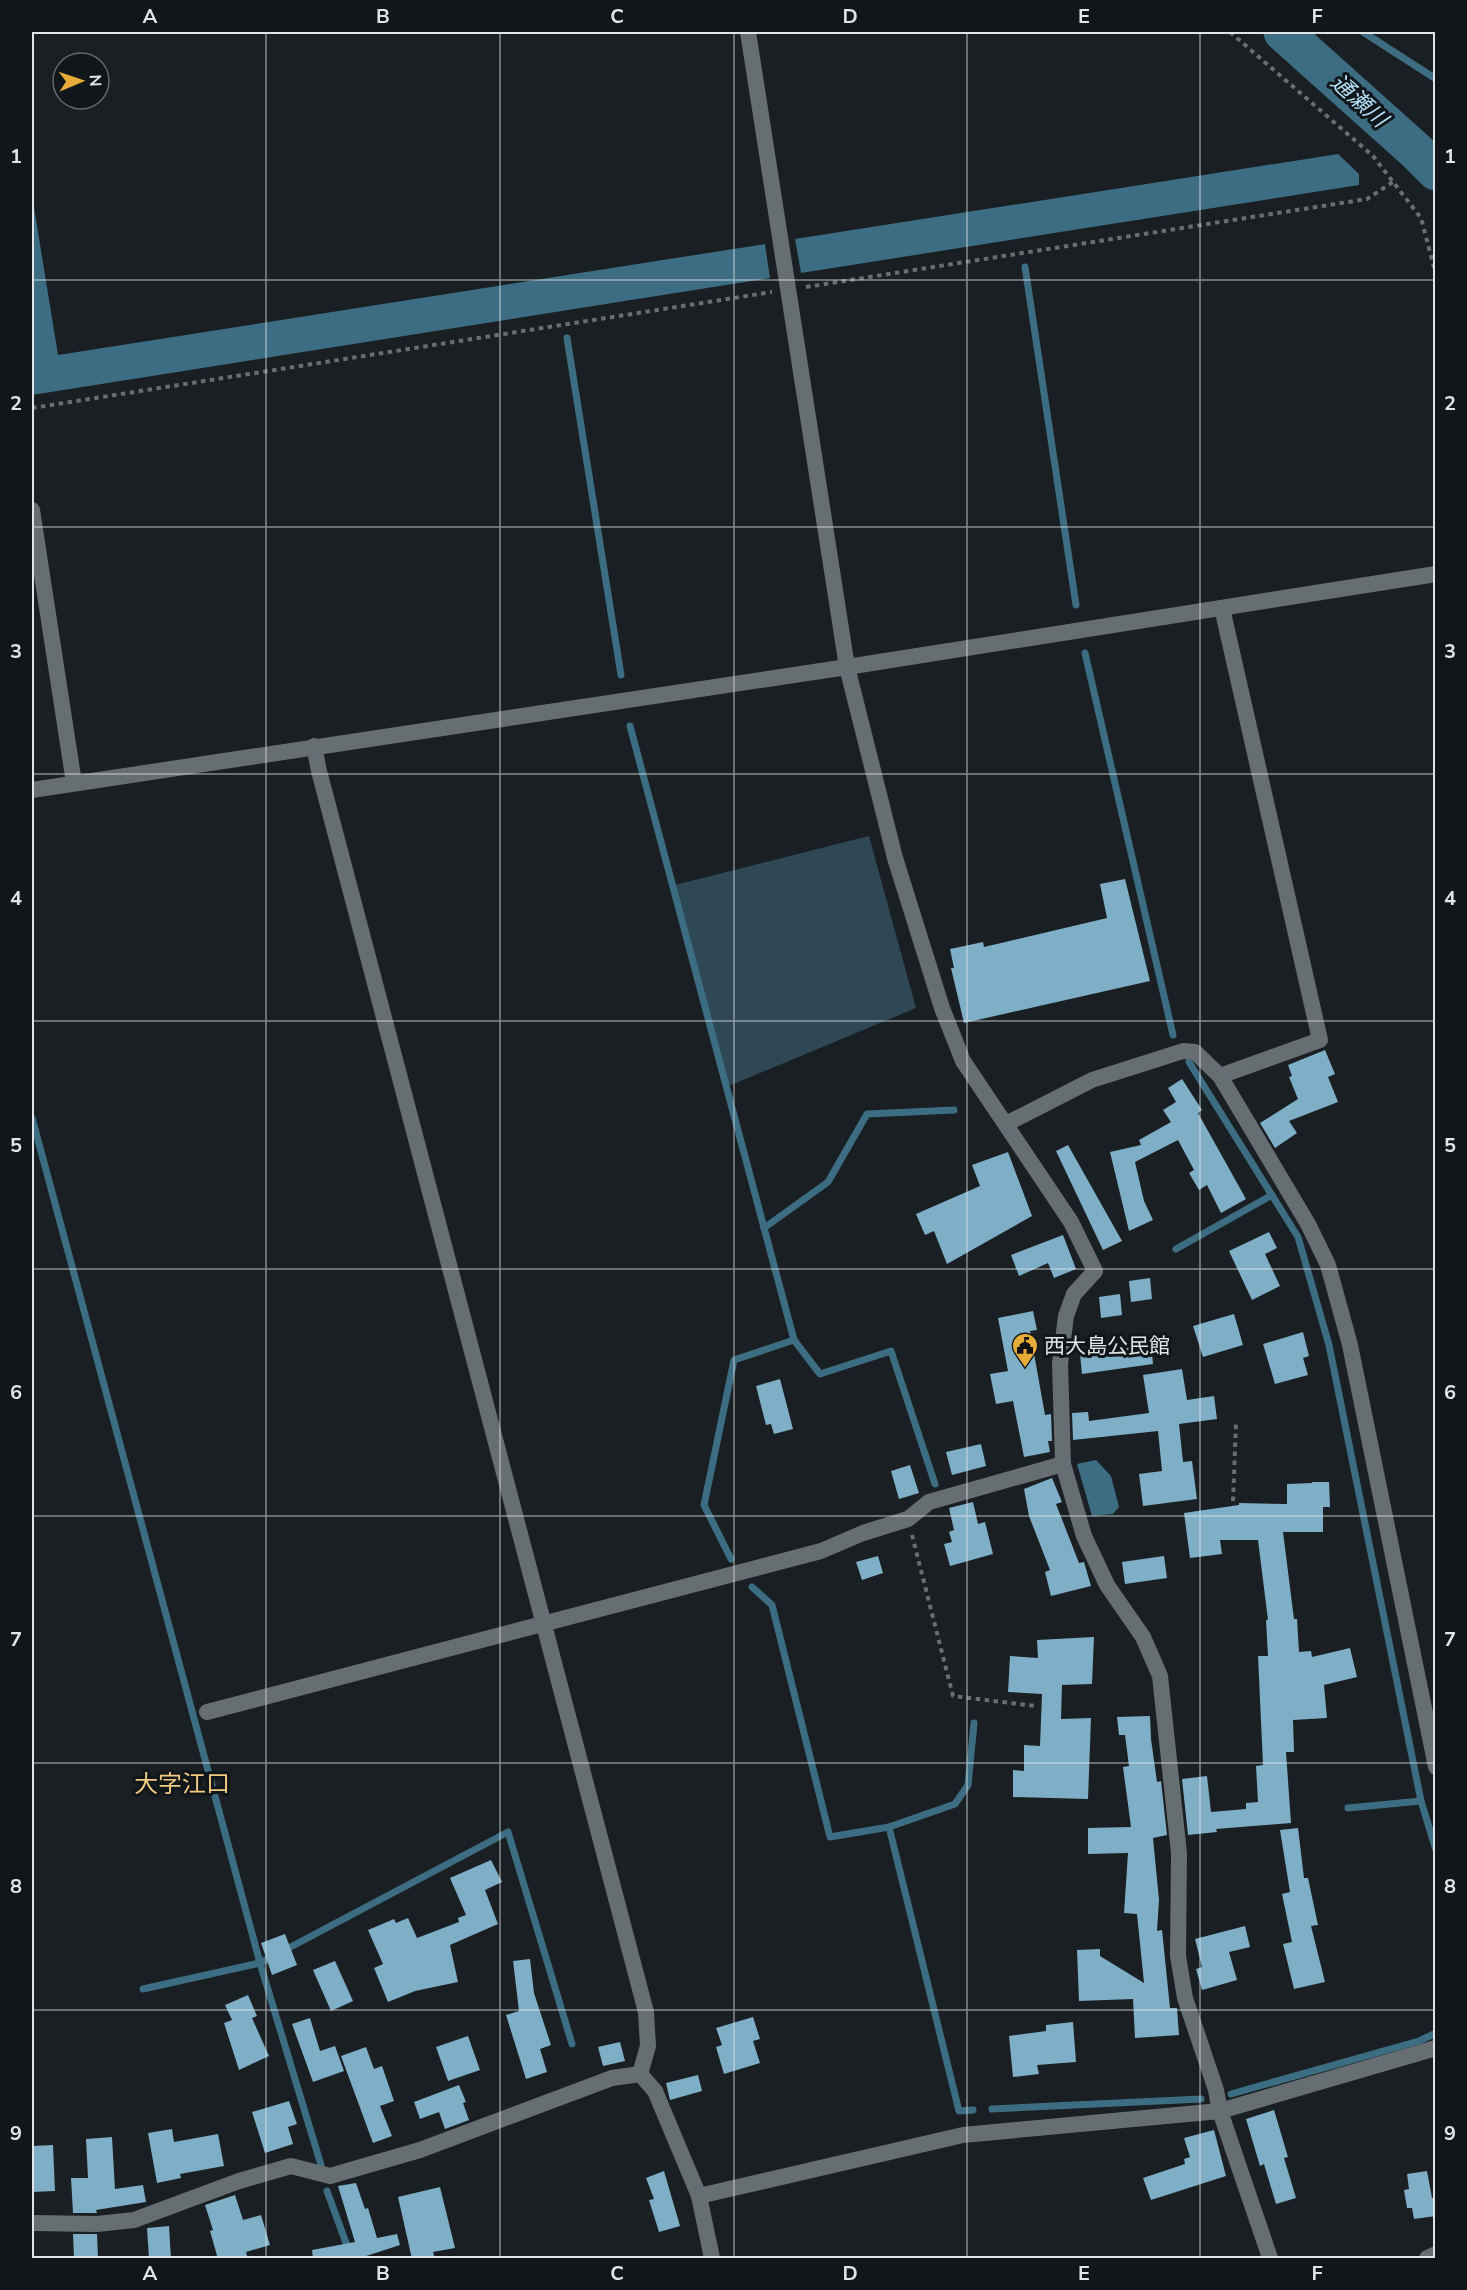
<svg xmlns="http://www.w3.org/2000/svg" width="1467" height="2290" viewBox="0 0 1467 2290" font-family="'Nunito Sans','Noto Sans JP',sans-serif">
  <rect width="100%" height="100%" fill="#191f22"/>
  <polygon fill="#2f4855" points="869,836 916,1008 724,1088 671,886"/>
  <g fill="#3d6d83">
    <polygon points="1338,154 1359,174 1359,185 801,273 795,239"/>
    <polygon points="32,195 58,355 765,244 770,278 32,395"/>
    <polygon points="1096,1460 1111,1476 1119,1507 1113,1514 1092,1516 1077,1464"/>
  </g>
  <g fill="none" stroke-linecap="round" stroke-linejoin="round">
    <g stroke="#3d6d83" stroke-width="7">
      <polyline points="1363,32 1436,79"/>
      <polyline points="1025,267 1076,605"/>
      <polyline points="567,338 621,675"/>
      <polyline points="1085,653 1173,1035"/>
      <polyline points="630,726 794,1340 734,1360 704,1505 731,1559"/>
      <polyline points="1189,1062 1298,1237 1329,1345 1421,1801 1436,1850"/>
      <polyline points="32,1118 260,1963 274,1956"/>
      <polyline points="764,1228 828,1182 867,1114 954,1110"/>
      <polyline points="1176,1249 1272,1195"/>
      <polyline points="794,1340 820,1374 891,1351 935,1484"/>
      <polyline points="752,1587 772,1605 830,1837 889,1827"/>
      <polyline points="1348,1808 1421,1801"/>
      <polyline points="283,1951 508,1832 572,2044"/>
      <polyline points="143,1989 260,1963 321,2165"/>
      <polyline points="1231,2094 1419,2041 1436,2033"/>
      <polyline points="992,2109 1201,2099"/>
      <polyline points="973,2110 959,2111 889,1827 955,1804 968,1785 974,1723"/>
      <polyline points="327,2191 349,2251"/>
    </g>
    <polyline stroke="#3d6d83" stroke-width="39" points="1283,32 1416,151 1436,171"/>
  </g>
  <g fill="#7eafc7">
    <polygon points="1125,879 1150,981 964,1023 951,968 954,968 950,949 983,942 984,947 1107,918 1100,884"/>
    <polygon points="1325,1050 1335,1074 1328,1077 1338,1102 1289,1121 1297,1133 1275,1148 1260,1123 1298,1099 1289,1077 1292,1076 1288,1065"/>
    <polygon points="1182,1079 1202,1110 1198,1113 1246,1199 1221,1213 1207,1185 1199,1190 1189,1173 1194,1170 1178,1140 1135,1162 1144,1201 1153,1220 1129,1231 1110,1152 1141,1145 1139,1140 1171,1122 1163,1110 1176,1102 1168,1088"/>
    <polygon points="1068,1145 1122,1241 1103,1250 1056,1151"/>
    <polygon points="1008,1152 1032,1216 947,1264 934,1231 925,1235 916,1214 980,1186 972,1165"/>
    <polygon points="1269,1232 1277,1248 1265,1254 1280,1286 1252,1300 1229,1251"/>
    <polygon points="1063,1235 1076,1269 1054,1278 1048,1263 1019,1276 1011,1255"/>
    <polygon points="1150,1278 1152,1299 1131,1302 1129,1281"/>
    <polygon points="1120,1294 1122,1315 1101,1318 1099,1297"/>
    <polygon points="1033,1311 1037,1330 1030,1331 1045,1415 1051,1414 1052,1441 1048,1441 1050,1452 1024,1457 1013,1401 996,1404 990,1374 1008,1371 998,1318"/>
    <polygon points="1234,1314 1243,1345 1203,1357 1193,1326"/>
    <polygon points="1303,1332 1309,1356 1303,1358 1308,1375 1275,1384 1263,1344"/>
    <polygon points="1151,1344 1153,1364 1082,1374 1080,1354"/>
    <polygon points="1182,1369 1187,1400 1214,1396 1217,1419 1179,1424 1183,1462 1192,1461 1197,1499 1143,1506 1139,1474 1162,1471 1158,1431 1073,1440 1072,1413 1088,1412 1089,1421 1149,1413 1143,1375"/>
    <polygon points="780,1379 793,1429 774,1434 771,1424 766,1425 756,1386"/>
    <polygon points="981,1444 986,1466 952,1475 946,1452"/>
    <polygon points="910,1465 919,1493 899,1499 891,1471"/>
    <polygon points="1052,1478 1062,1502 1056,1504 1079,1563 1084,1562 1091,1586 1051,1596 1045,1572 1050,1570 1029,1516 1024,1489"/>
    <polygon points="1312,1482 1329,1482 1330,1507 1323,1507 1323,1532 1283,1532 1294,1619 1297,1619 1299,1652 1311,1651 1312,1657 1350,1648 1357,1677 1324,1685 1327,1718 1293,1720 1294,1752 1286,1752 1291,1823 1216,1829 1217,1832 1188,1835 1182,1779 1207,1776 1211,1812 1246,1809 1246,1803 1258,1802 1256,1766 1263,1765 1258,1656 1268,1656 1266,1620 1268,1620 1258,1540 1220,1540 1222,1554 1190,1558 1184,1513 1239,1505 1239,1503 1287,1504 1287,1484 1312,1483"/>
    <polygon points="973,1502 978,1524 985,1522 993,1554 950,1566 944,1544 952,1542 949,1532 954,1530 949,1508"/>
    <polygon points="878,1556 883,1573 862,1580 856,1562"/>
    <polygon points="1164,1556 1167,1578 1125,1584 1122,1562"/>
    <polygon points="1094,1637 1092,1684 1062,1685 1061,1719 1091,1718 1088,1799 1013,1797 1013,1770 1024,1771 1024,1745 1040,1746 1042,1694 1008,1692 1010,1656 1038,1658 1037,1640"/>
    <polygon points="1150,1716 1151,1739 1157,1782 1161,1781 1167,1835 1153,1838 1159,1900 1157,1931 1162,1930 1170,2008 1177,2008 1179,2035 1135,2038 1133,1999 1079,2001 1077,1950 1100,1949 1100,1956 1144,1983 1137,1914 1124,1913 1128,1853 1088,1854 1088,1828 1131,1827 1123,1767 1129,1766 1125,1735 1119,1735 1117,1717"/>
    <polygon points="1298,1828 1304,1878 1308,1878 1318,1925 1311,1926 1325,1982 1294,1989 1283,1944 1292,1942 1282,1894 1290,1892 1280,1830"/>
    <polygon points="491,1860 502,1882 485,1890 498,1924 450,1945 458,1982 415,1991 388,2002 374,1968 383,1964 368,1930 394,1919 396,1923 408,1918 417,1938 459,1922 458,1918 466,1915 450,1878"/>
    <polygon points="1245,1926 1250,1947 1229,1952 1237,1980 1202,1990 1196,1969 1202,1967 1195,1939"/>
    <polygon points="285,1934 297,1965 272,1975 261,1943"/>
    <polygon points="530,1959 534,1993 551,2045 540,2049 547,2072 526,2079 506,2015 519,2011 513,1961"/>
    <polygon points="335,1961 353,2001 331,2011 313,1970"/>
    <polygon points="248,1995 257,2016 252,2018 269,2056 239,2070 224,2023 232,2020 225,2005"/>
    <polygon points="753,2017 760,2039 753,2041 760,2063 724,2074 716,2047 722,2045 716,2028"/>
    <polygon points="310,2018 320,2051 335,2046 344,2071 313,2082 292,2024"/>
    <polygon points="1073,2022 1076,2062 1037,2065 1039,2074 1013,2077 1009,2036 1046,2031 1046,2025"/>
    <polygon points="468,2036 480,2070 448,2081 436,2047"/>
    <polygon points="620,2042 625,2061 603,2066 598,2047"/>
    <polygon points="366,2047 374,2069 382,2066 394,2101 380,2106 392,2136 373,2143 341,2056"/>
    <polygon points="698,2075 702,2091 670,2100 666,2083"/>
    <polygon points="459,2085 466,2102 463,2103 469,2120 445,2129 439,2112 420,2119 414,2102"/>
    <polygon points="289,2101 297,2124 288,2127 293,2144 265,2153 252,2112"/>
    <polygon points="1274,2110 1288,2157 1284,2158 1296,2198 1276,2204 1264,2164 1260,2166 1246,2119"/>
    <polygon points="172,2129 174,2142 218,2134 224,2166 180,2174 181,2178 157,2183 148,2133"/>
    <polygon points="1214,2130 1226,2176 1151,2200 1143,2178 1185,2164 1184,2159 1190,2157 1184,2138"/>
    <polygon points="112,2137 115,2189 143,2185 146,2202 96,2210 97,2213 73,2213 71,2178 88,2178 86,2139"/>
    <polygon points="53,2145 55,2191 32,2192 32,2146"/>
    <polygon points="664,2171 680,2226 659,2232 649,2200 654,2199 646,2178"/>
    <polygon points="1427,2171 1432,2198 1436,2197 1436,2216 1414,2219 1412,2208 1407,2208 1404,2190 1409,2189 1407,2174"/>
    <polygon points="356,2183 365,2209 368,2208 377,2238 397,2234 400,2245 357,2259 313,2259 312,2250 355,2242 338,2186"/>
    <polygon points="440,2187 455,2248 433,2252 435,2259 412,2259 398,2197"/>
    <polygon points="235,2195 243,2220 261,2215 270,2245 246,2252 248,2259 218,2259 210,2231 213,2230 205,2205"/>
    <polygon points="169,2226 171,2259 149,2259 147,2228"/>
    <polygon points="73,2234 97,2234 98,2257 74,2258"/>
  </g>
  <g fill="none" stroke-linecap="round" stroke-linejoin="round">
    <g stroke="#696e70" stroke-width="4" stroke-dasharray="4.5 4.5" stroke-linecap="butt">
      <polyline points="1230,32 1373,156 1421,218 1436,275"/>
      <polyline points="806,287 1367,199 1393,182"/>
      <polyline points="32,408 772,292"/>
      <polyline points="1233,1501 1236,1423"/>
      <polyline points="912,1535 953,1696 1035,1706"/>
    </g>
    <g stroke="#666e72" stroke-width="16">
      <polyline points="748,32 847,667 895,858 942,1008 963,1061 1071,1222 1095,1271 1074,1294 1066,1316 1060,1364 1063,1464 1084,1536 1107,1585 1143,1637 1160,1676 1179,1853 1178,1956 1185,1998 1216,2090 1220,2111 1270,2258"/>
      <polyline points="32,510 74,783"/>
      <polyline points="314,746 319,771 646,2012 648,2046 640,2074"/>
      <polyline points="1220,1076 1320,1040 1222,608"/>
      <polyline points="1006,1124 1092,1080 1183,1051 1195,1052 1220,1076 1308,1224 1328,1265 1350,1345 1436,1767"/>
      <polyline points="207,1712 821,1551 863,1533 908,1519 929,1502 1063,1464"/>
      <polyline points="640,2074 655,2091 699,2196 712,2258"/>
      <polyline points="699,2196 963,2135 1220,2111 1436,2048"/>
      <polyline points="32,2223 97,2224 134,2220 239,2181 291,2166 330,2176 420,2150 612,2078 640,2074"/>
      <polyline points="1427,2258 1436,2254"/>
    </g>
    <polyline stroke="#666e72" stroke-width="16" points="32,790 847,667 1436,574"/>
  </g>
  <path fill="none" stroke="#e1e5e7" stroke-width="1.5" stroke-opacity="0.55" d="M266,32v2226M500,32v2226M734,32v2226M967,32v2226M1200,32v2226M32,280h1404M32,527h1404M32,774h1404M32,1021h1404M32,1269h1404M32,1516h1404M32,1763h1404M32,2010h1404"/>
  <defs>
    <symbol id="civic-pin" viewBox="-11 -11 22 30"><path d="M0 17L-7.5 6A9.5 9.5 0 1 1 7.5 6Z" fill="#e7ac37" stroke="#101619"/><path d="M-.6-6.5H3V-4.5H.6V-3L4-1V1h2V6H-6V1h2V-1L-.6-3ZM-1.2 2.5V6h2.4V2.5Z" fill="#111"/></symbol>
  </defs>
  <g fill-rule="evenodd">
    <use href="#civic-pin" x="1010" y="1331" width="30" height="40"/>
  </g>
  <g text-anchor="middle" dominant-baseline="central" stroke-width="6" stroke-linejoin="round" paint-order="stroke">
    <g font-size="21" fill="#e1e5e7" stroke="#101619" text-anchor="start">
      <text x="1044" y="1346">西大島公民館</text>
    </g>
    <g font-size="22" font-style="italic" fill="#b4e0f7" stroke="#101619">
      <text transform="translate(1359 101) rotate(42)">通瀬川</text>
    </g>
    <g font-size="24" fill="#f3ca84" stroke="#101619">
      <text x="182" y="1784">大字江口</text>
    </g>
  </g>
  <rect width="1467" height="2290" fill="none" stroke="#101619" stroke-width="66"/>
  <g transform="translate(81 81) rotate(88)"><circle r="28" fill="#101619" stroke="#64696b" stroke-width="1.5"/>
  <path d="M0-4.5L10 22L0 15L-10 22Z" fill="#e7ac37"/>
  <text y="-9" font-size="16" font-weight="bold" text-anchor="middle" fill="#e1e5e7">N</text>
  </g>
  <rect x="33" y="33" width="1401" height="2224" fill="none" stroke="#e1e5e7" stroke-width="2"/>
  <g font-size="20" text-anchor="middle" font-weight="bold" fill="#e1e5e7">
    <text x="150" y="23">A</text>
    <text x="383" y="23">B</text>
    <text x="617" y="23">C</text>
    <text x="850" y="23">D</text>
    <text x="1084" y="23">E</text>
    <text x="1317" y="23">F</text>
    <text x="16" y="163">1</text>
    <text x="1450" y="163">1</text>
    <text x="16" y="410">2</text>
    <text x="1450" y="410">2</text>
    <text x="16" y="658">3</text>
    <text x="1450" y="658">3</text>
    <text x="16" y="905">4</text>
    <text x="1450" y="905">4</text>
    <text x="16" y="1152">5</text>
    <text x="1450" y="1152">5</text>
    <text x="16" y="1399">6</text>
    <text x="1450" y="1399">6</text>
    <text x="16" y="1646">7</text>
    <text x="1450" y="1646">7</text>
    <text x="16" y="1893">8</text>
    <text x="1450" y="1893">8</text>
    <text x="16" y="2140">9</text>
    <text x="1450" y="2140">9</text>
    <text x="150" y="2280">A</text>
    <text x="383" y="2280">B</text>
    <text x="617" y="2280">C</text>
    <text x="850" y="2280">D</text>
    <text x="1084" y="2280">E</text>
    <text x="1317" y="2280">F</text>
  </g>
</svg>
